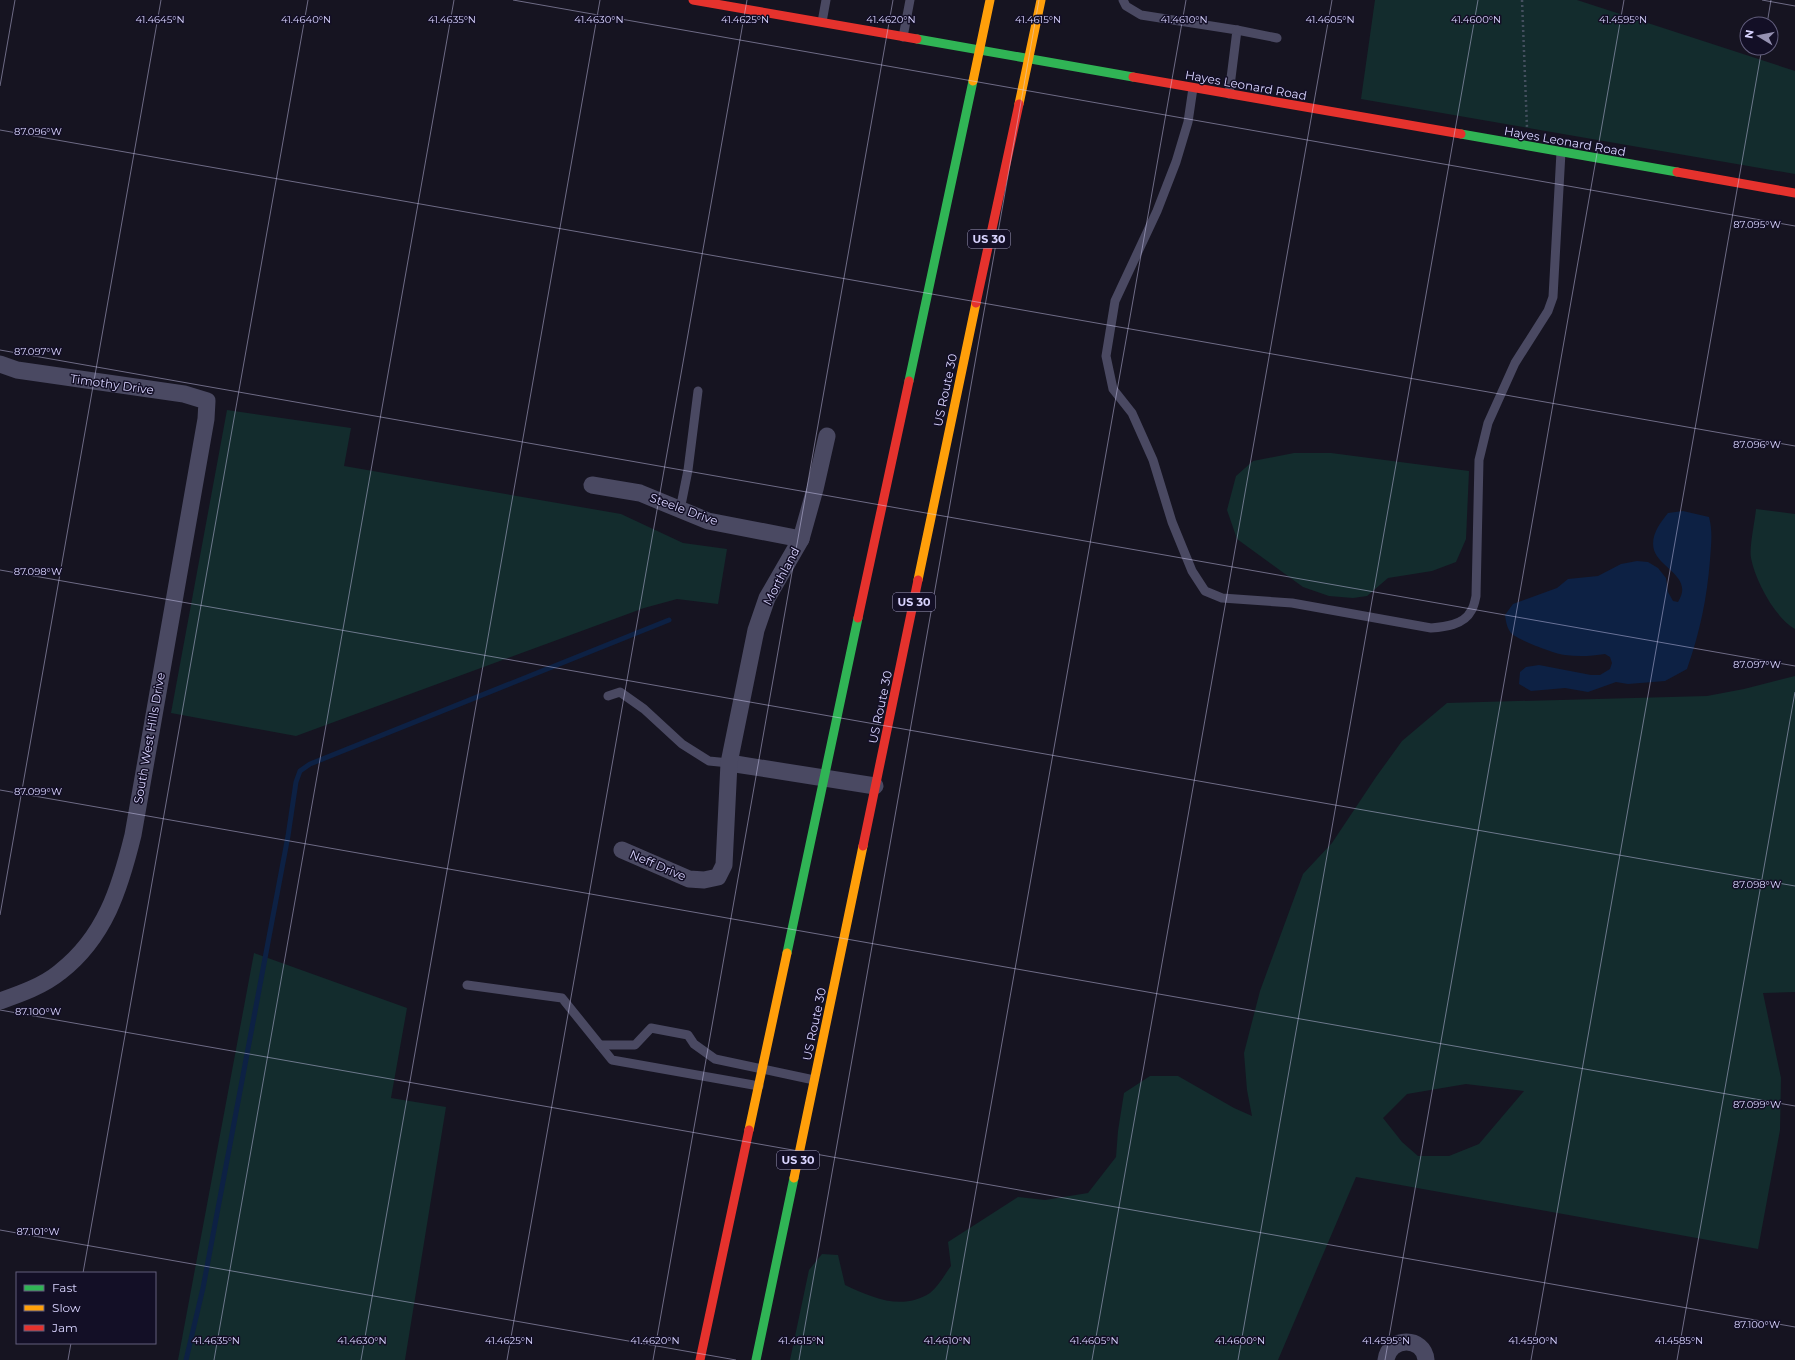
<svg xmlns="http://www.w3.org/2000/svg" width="1795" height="1360" viewBox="0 0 1795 1360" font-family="Montserrat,sans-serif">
  <rect width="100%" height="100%" fill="#161421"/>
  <g fill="#132c2d" fill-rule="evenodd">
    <polygon points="1375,0 1577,0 1795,71 1795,174 1361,99"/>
    <polygon points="227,410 351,428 344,466 621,514 683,543 727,549 718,604 677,599 644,608 296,736 171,713"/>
    <polygon points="1294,453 1331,453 1469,471 1466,539 1456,562 1432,571 1388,578 1367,596 1353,598 1329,596 1303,587 1237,539 1227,510 1236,476 1253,461"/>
    <path d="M1756,509l39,5v115c-20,-11 -40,-49 -44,-71 -2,-11 4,-37 5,-49z"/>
    <path d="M1795,676v316l-32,1 18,85 -1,52 -22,119 -402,-72 -78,183h-488l19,-90 13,-16 16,1 7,30c28,13 57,26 85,8 8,-6 15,-19 21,-27l-3,-24 70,-45 27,3 43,-7 28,-36 2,-26 6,-38 26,-17h28l56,32 18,8 -5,-26 -3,-37 16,-62 43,-117 29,-31 44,-66 26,-36 45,-38 260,-7 37,-7zM1466,1084l58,7 -45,53 -30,12h-31l-16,-14 -19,-24 24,-24z"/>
    <polygon points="254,953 407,1008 391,1098 446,1107 405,1360 178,1360"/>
  </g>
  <path fill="#0d2144" d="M1683,511l26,6c4,15 2,28 1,43 -3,38 -10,72 -23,109l-22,12 -37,3 -12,-2 -28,10 -23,-4 -34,3 -12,-7 1,-12 6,-5 13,-2 52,10h9l10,-6 2,-6 -2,-6 -5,-3c-13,2 -26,3 -40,1 -10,-1 -47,-15 -54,-22 -4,-5 -5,-11 -6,-18l8,-11 44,-16 11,-9 30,-3 23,-12 16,-3 11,1 10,6 8,10 2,14 5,9 5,1c16,-25 -18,-33 -24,-52 -4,-14 6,-27 14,-37z"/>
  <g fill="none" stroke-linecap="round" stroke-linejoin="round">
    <polyline stroke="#0d2144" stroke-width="5" points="186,1360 203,1288 288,836 296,782 300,771 310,764 669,620"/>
    <polyline stroke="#44505f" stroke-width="2.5" stroke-dasharray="2 3" stroke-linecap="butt" points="1522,0 1527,128"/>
    <g stroke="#4a4962" stroke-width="9">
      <polyline points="1123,0 1126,6 1141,15 1237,30 1229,94"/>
      <polyline points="822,22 826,0"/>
      <polyline points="1237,30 1277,38"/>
      <polyline points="903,37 910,0"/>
      <path d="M1193,88l-5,34 -12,40 -19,49 -42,90 -9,55 7,33 19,24 21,47 19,62 20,49 13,20 17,7 70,5 139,25c13,-1 33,-3 40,-17 3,-4 4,-10 5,-15l3,-136 9,-37 27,-60 33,-52 5,-14 8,-145"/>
      <polyline points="680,510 688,470 698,391"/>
      <polyline points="608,696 620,692 644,709 682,744 709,761 729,763"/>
      <polyline points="467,985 562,998 612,1060 759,1086"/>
      <polyline points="600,1045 635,1045 651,1028 688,1035 694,1044 715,1059 814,1080"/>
    </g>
    <g stroke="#4a4962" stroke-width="17">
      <path d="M0,364l17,6 167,24 23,7 -1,18 -73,416c-13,53 -28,102 -73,137 -17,14 -40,22 -60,29"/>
      <polyline points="592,485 640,493 708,521 801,539"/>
      <polyline points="729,763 875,786"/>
      <polyline points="622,850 689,879 704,880 718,877 724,865 729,763 756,630 767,598 801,539 815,489 827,436"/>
      <path d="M1386,1360c3,-24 38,-24 40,0"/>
    </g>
    <g stroke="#30b455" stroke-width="9">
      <polyline points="917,39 1133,77"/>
      <polyline points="1461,134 1677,172"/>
      <polyline points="909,381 973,81"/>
      <polyline points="787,953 858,618"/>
      <polyline points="756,1360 794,1178"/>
    </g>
    <g stroke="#ff9f0a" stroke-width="9">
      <polyline points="973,81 990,0"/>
      <polyline points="1019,104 1041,0"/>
      <polyline points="918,580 976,303"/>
      <polyline points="749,1130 787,953"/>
      <polyline points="794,1178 863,846"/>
    </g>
    <g stroke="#e5322d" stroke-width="9">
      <polyline points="693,0 917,39"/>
      <polyline points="1133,77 1461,134"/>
      <polyline points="1677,172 1795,193"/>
      <polyline points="976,303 1019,104"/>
      <polyline points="858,618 909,381"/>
      <polyline points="863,846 918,580"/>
      <polyline points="700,1360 749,1130"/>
    </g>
  </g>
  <path fill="none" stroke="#d9d4ff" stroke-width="1" stroke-opacity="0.45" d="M513,0l1282,226M1762,0l33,6M1767,24l4,-24M0,86l15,-86M0,130l1795,316M0,350l1795,316M0,570l1795,316M0,790l1795,316M0,915l161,-915M0,1010l1795,317M0,1230l736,130M83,1273l225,-1273M68,1360l3,-17M214,1360l240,-1360M361,1360l239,-1360M507,1360l240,-1360M653,1360l240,-1360M799,1360l240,-1360M946,1360l240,-1360M1092,1360l240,-1360M1238,1360l240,-1360M1385,1360l239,-1360M1531,1360l231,-1312M1677,1360l118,-668"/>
  <g text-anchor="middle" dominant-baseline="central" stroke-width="3" stroke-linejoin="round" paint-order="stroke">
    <g fill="#130f26" stroke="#9e99be" stroke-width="1">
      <rect x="968" y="230" width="42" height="18" rx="3"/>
      <rect x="893" y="593" width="42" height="18" rx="3"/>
      <rect x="777" y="1151" width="42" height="18" rx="3"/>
    </g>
    <g font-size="11" font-weight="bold" fill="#d9d4ff">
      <text x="989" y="239">US 30</text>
      <text x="914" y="602">US 30</text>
      <text x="798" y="1160">US 30</text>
    </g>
    <g font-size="12" fill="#d9d4ff" stroke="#130f26">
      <text transform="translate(1246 85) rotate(10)">Hayes Leonard Road</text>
      <text transform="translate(1565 141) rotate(10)">Hayes Leonard Road</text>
      <text transform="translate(112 384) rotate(8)">Timothy Drive</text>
      <text transform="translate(945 390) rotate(-78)">US Route 30</text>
      <text transform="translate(684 509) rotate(20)">Steele Drive</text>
      <text transform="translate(781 576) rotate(-62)">Morthland</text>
      <text transform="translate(880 707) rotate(-78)">US Route 30</text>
      <text transform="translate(149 738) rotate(-80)">South West Hills Drive</text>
      <text transform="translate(658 865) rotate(23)">Neff Drive</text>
      <text transform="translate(814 1024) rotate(-78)">US Route 30</text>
    </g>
  </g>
  <g font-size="10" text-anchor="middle" fill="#d9d4ff" stroke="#130f26" stroke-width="3" stroke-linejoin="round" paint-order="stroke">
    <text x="160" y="23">41.4645°N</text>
    <text x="306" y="23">41.4640°N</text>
    <text x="452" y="23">41.4635°N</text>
    <text x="599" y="23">41.4630°N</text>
    <text x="745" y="23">41.4625°N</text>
    <text x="891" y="23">41.4620°N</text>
    <text x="1038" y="23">41.4615°N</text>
    <text x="1184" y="23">41.4610°N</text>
    <text x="1330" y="23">41.4605°N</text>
    <text x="1476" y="23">41.4600°N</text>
    <text x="1623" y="23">41.4595°N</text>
    <text x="38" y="135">87.096°W</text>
    <text x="1757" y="228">87.095°W</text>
    <text x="38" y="355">87.097°W</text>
    <text x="1757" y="448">87.096°W</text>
    <text x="38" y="575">87.098°W</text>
    <text x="1757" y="668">87.097°W</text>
    <text x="38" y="795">87.099°W</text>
    <text x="1757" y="888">87.098°W</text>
    <text x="38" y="1015">87.100°W</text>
    <text x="1757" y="1108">87.099°W</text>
    <text x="38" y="1235">87.101°W</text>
    <text x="1757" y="1328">87.100°W</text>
    <text x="216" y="1344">41.4635°N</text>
    <text x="362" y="1344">41.4630°N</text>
    <text x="509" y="1344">41.4625°N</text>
    <text x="655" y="1344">41.4620°N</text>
    <text x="801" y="1344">41.4615°N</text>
    <text x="947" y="1344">41.4610°N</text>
    <text x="1094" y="1344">41.4605°N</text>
    <text x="1240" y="1344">41.4600°N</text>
    <text x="1386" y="1344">41.4595°N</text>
    <text x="1533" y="1344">41.4590°N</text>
    <text x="1679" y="1344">41.4585°N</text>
  </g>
  <rect x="16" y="1272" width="140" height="72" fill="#130f26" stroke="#625e7d"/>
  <rect x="24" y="1285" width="20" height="6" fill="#30b455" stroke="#625e7d"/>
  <text x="52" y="1292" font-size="12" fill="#d9d4ff">Fast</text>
  <rect x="24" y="1305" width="20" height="6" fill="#ff9f0a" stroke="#625e7d"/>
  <text x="52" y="1312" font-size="12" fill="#d9d4ff">Slow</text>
  <rect x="24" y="1325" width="20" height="6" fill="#e5322d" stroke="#625e7d"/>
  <text x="52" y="1332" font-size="12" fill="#d9d4ff">Jam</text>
  <g transform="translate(1759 36) rotate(280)"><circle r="19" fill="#130f26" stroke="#625e7d"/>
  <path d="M0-3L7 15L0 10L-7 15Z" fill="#9591b1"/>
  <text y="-6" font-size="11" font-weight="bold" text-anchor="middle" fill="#d9d4ff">N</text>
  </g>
</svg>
